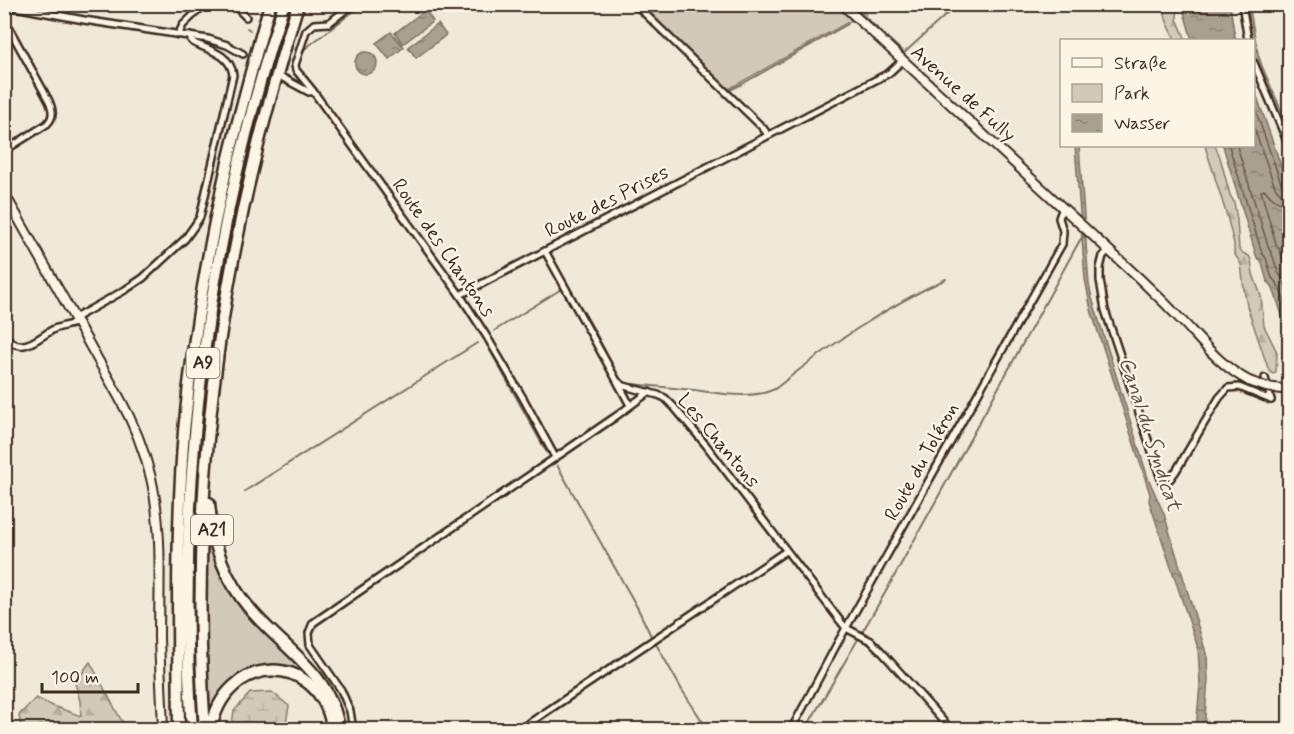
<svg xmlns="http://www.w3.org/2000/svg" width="1294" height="734" viewBox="0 0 1294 734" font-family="Mynerve,sans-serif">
  <defs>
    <pattern id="forest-firs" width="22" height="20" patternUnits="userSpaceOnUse" patternTransform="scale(1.5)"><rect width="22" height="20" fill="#d2c9ba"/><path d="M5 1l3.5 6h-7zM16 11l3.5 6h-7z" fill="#b5ad9f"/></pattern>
    <pattern id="wetland-marsh" width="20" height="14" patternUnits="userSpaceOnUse" patternTransform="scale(1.5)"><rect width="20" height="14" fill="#d2c9ba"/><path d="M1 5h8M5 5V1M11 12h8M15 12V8" fill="none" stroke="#b5ad9f"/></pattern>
    <pattern id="water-ripples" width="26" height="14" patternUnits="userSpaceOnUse" patternTransform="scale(1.5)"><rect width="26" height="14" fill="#aaa091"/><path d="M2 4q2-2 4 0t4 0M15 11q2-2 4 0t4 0" fill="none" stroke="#8c8376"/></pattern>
  </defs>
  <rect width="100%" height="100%" fill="#f0e9d9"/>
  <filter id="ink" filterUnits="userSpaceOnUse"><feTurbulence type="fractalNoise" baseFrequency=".0167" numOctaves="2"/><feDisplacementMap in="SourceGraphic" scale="12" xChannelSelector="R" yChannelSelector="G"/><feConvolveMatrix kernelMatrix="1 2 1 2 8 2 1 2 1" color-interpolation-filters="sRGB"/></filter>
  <g filter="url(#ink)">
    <g fill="#d2c9ba" stroke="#867a6c" stroke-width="1.5">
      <polygon points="640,5 837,5 852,20 729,89 725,87"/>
      <path d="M206,520l12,44 95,114 -4,2 -61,-8 -16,10 -8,7 -13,19h-2c-5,-51 -4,-102 -3,-153h2v-11l-2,-1z"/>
    </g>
    <g fill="url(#forest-firs)" stroke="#867a6c" stroke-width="1.5">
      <path d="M1165,5h13l-1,14 9,21h-11c-4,-13 -12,-19 -10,-35z"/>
      <polygon points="1205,146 1215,146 1220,157 1230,195 1234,202 1237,220 1239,249 1241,252 1249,256 1251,260 1253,274 1261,296 1264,326 1277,352 1276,372 1274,374 1271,373 1268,368 1247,306 1244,290 1241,264 1234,253 1234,244 1227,216"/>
      <polygon points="90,662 126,729 21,729 19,715 36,698 53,706 81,716 80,701 75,683"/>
    </g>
    <polygon fill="url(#wetland-marsh)" stroke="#867a6c" stroke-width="1.5" points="272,692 289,706 285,729 231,729 234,711 250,693"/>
    <g fill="url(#water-ripples)" stroke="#7e7163" stroke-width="1.5">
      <polygon points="1182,5 1230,5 1234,32 1236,40 1192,40"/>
      <polygon points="1245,5 1249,5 1258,54 1262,66 1289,128 1289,143 1254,57 1254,40 1250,40"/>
      <polygon points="425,10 433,21 403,44 395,33"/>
      <polygon points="438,24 446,35 416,58 408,47"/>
      <polygon points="391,32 404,47 389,59 376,43"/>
      <circle cx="366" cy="63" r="11"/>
      <polygon points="1254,88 1289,189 1289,352 1289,344 1284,334 1286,327 1276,297 1272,286 1267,281 1261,260 1257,258 1223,146 1254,146"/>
      <polygon points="1075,146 1079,146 1089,285 1092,298 1148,478 1164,514 1207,656 1208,679 1204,729 1196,729 1200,685 1198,648 1149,501 1150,494 1091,310 1085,279"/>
    </g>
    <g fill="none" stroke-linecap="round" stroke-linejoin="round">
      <g stroke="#67594c" stroke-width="1.5">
        <polyline points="1254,106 1281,183 1284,187 1290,188"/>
        <polyline points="1254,128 1275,187 1281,194 1290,195"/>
        <polyline points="1229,146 1262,253 1266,258 1272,278 1277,283 1282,294 1290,319"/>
        <path d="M1237,146l32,103c5,7 6,15 9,23 4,7 8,14 12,22"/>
        <path d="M1290,204c-12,0 -18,-5 -25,-14l-4,1 15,53c7,9 7,20 14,28"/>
      </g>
      <g stroke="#7e7163" stroke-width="2">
        <polyline points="226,4 231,11"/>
        <polyline points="851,4 904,53 958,4"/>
        <polyline points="247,28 250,30"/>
        <polyline points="302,51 363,4"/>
        <polyline points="727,90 728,91 742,84 848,24"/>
        <polyline points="569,287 593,328 617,374"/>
        <polyline points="494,331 563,288"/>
        <polyline points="486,343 547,453"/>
        <path d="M632,384c21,2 42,4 62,6 26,3 57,10 81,-1 50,-41 112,-83 171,-110"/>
        <polyline points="557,465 637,607 652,638"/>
        <polyline points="245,491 477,343"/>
        <polyline points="655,642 682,690 708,730"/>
        <polyline points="805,730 885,593 1080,240 1084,236"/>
      </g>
      <polyline stroke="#aaa091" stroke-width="7" points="862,16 863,15"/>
      <defs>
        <g id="street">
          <polyline points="233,4 246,17"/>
          <polyline points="635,4 763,128 768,135"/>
          <polyline points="1242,4 1248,40"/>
          <polyline points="4,5 84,20 208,39 227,45 243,54"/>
          <path d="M4,19l45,82c4,9 5,16 -2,23l-43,27"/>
          <polyline points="178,35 183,25 205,4"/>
          <polyline points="1254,63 1290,148"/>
          <polyline points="283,78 309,92 313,91 460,295 487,337 523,398 555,457"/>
          <polyline points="313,91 296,70 295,65 306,31 314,24 329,23 353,4"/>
          <polyline points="1109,250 1103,256 1100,268 1100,280 1105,310 1162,482 1170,479 1176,471 1219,398 1228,388 1239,387 1271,400"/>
          <polyline points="545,251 617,381 624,386 658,395 665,398 674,407 706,445 841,622 846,628 871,641 881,651 951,730"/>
          <polyline points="460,295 889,73 902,61"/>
          <path d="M75,318l50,-28 18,-12 42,-39 10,-14 5,-8 33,-142c-2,-20 -23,-25 -39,-32l-3,-3 -1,-4"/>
          <path d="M4,335c17,22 33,3 50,-6 8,-3 16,-4 24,-7"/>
          <polyline points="1265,378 1271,400"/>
          <polyline points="618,383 630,405"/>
          <polyline points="353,730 350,711 341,690 310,645 309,633 313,623 615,417 649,392"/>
          <polyline points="519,730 786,551"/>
          <polyline points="791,730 837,644 1062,244 1063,231 1059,218 1063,207"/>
        </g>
        <g id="secondary">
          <path d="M842,4l299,276c16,15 31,30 46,46 19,21 37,42 62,55"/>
          <path d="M4,193l115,204c14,25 25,52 32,81 12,52 8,107 8,160 1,30 3,61 4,92"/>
        </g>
        <g id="highway">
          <path d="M209,503c3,40 15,76 41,106 33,40 82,64 89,121"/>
          <path d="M179,730c-1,-100 -3,-200 5,-299 8,-83 21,-166 39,-247 13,-60 30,-120 47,-180"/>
          <path d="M192,730c-17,-245 15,-493 92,-726"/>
          <path d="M205,730c-14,-193 5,-390 51,-577 12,-50 27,-99 42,-149"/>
          <path d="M211,730c13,-77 107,-80 121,-4"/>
        </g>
      </defs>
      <use href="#street" stroke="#3b2a1e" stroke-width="10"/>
      <use href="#secondary" stroke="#3b2a1e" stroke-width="12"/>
      <use href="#highway" stroke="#3b2a1e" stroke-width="15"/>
      <use href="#street" stroke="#fcf5e5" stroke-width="5"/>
      <use href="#secondary" stroke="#fcf5e5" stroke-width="8"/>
      <use href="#highway" stroke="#fcf5e5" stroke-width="10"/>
      <defs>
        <polyline id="secondary-bridge" points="1249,381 1266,387 1290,390"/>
      </defs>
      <use href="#secondary-bridge" stroke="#3b2a1e" stroke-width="12" stroke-linecap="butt"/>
      <use href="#secondary-bridge" stroke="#fcf5e5" stroke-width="8"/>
    </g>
  </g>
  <g text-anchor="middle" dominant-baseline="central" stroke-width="4.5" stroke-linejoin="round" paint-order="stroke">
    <g fill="#fcf5e5" stroke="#75675a" stroke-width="1.5">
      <rect x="186.5" y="348" width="33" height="30" rx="4.5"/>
      <rect x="191" y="515" width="42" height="30" rx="4.5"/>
    </g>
    <g font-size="18" font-weight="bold" fill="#3b2a1e">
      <text x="203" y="363">A9</text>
      <text x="212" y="530">A21</text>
    </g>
    <g font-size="20" fill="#3b2a1e" stroke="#fcf5e5">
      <text transform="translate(963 94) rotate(42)">Avenue de Fully</text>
      <text transform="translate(607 202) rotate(-27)">Route des Prises</text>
      <text transform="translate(443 248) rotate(55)">Route des Chantons</text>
      <text transform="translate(718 441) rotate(50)">Les Chantons</text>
      <text transform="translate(922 462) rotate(-61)">Route du Toléron</text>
    </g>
    <g font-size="21" font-style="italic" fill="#625346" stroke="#fcf5e5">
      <text transform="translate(1150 434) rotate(72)">Canal du Syndicat</text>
    </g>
  </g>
  <rect width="1294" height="734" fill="none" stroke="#fcf5e5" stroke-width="24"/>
  <rect x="12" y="12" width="1270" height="710" fill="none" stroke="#3b2a1e" stroke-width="2" filter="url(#ink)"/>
  <rect x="1060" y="39" width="195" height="108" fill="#fcf5e5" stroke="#afa495" stroke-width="1.5"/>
  <rect x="1072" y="58" width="30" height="9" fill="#fcf5e5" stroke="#afa495" stroke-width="1.5"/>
  <text x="1114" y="69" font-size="18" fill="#3b2a1e">Straße</text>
  <rect x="1072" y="84" width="30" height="18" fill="#d2c9ba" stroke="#afa495" stroke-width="1.5"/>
  <text x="1114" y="99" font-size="18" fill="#3b2a1e">Park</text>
  <rect x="1072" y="114" width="30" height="18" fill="url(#water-ripples)" stroke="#afa495" stroke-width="1.5"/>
  <text x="1114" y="129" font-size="18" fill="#3b2a1e">Wasser</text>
  <path d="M42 683v9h96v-9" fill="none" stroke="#3b2a1e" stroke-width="3"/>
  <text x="51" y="683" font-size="18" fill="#3b2a1e" stroke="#fcf5e5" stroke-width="4.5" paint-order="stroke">100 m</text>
</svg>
